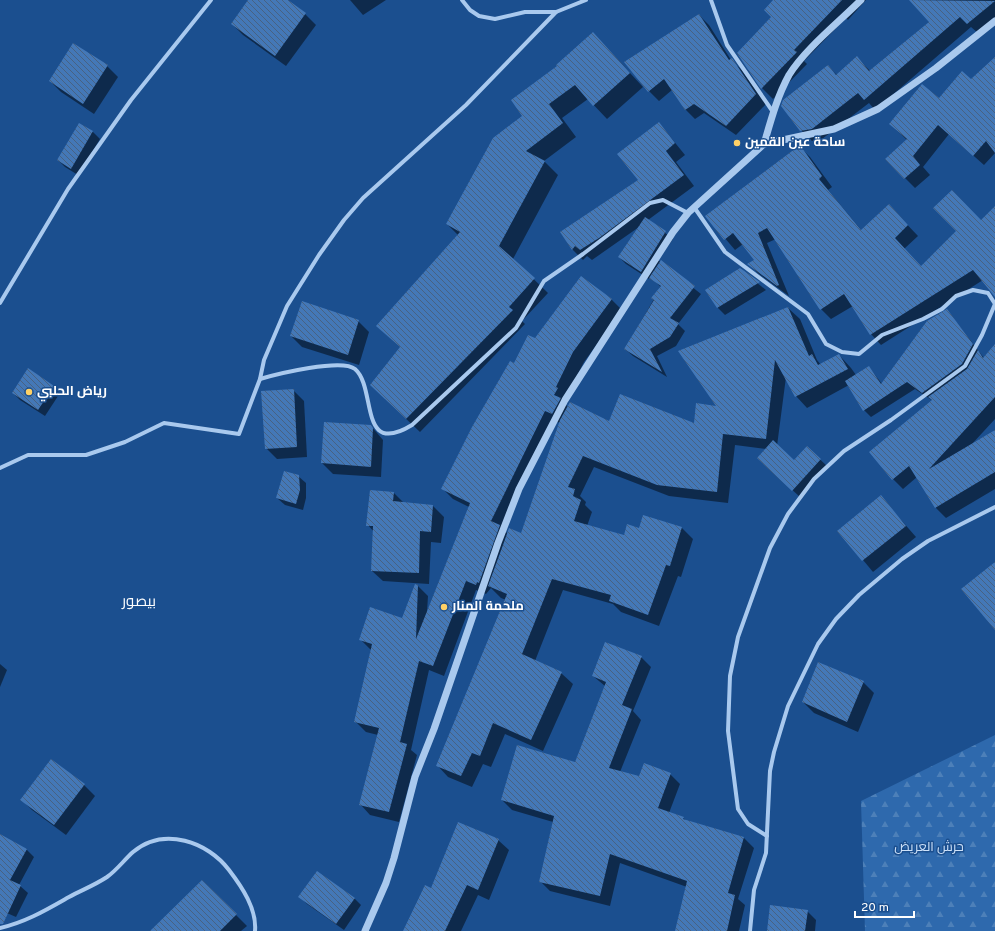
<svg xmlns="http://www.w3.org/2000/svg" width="995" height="931" viewBox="0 0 995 931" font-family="Overpass,Cairo,sans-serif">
  <defs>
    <pattern id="forest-firs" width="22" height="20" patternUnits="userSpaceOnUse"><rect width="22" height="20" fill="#2e69ad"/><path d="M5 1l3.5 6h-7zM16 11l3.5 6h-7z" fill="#4d80b9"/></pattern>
    <pattern id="building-back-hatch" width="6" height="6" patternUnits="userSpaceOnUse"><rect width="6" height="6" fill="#4478b7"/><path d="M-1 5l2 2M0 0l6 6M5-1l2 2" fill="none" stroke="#486282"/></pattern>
  </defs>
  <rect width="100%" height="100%" fill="#1b4f8f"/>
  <polygon fill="url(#forest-firs)" points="995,735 995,931 865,931 861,801"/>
  <g fill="#0007" fill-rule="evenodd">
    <polygon points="249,0 286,0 305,14 316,25 286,66 243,35 232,24"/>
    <polygon points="350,0 386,0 363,15"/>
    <polygon points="774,0 866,0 848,20 846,18 804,61 807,64 773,99 762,88 738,53 773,17"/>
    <polygon points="911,0 995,0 995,24 978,33 971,27 875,110 869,103 822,139 812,141 801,130 828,67 837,75 857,57 870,71 930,22"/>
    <polygon points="699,15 709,25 731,60 741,69 766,104 736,135 704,113 695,119 686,110 672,90 659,101 649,91"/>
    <polygon points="593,33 643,87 607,119 588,99 562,118 576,137 544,161 558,175 513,259 548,293 522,321 525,324 420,432 385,399 401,348 377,326 458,235 447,224 559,66"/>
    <polygon points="995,59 995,153 984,165 949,134 923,167 930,175 915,188 886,159 907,140 890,124 922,86 939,99 971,81"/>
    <polygon points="107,66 118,77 94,114 61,92 50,81"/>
    <polygon points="659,123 685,155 676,162 694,186 648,220 673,239 658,260 701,294 678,324 685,331 676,346 657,356 667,377 633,356 625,349 661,287 650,277 649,279 626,264 619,257 639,227 592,260 587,256 583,260 572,249 561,233 639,180"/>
    <polygon points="80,124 93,132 100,139 78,175 65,167 58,160"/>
    <polygon points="799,146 810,157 832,187 828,190 862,231 899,216 918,236 904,249 921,267 981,221 995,208 995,295 983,280 881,345 871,334 853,306 831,319 821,309 776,239 767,243 789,296 759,274 749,264 755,260 743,244 735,250 706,216"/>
    <polygon points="740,269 766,290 725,315 718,308 706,290"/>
    <path d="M581,278l31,22 10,10 -38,52 -18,35 -1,7 3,3 42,15 85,2 23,-17 70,-99 12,11 17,41 4,5 19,-9 11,12 5,7 13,-8 13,17 65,-74 37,48 11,-12v73l-23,25 23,-13v58l-49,29 -10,-10 -19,-31 -14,12 -10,-10 40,-78 -18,-12 -44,28 -7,-7 -15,-25 -42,23 -11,-12 -10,-19 -9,69 17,15 13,-14 21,20 -28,30 -35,-32 2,-16 -32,-4 -7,58 -59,-7 -75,-29 -14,29 6,6 -1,3 7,7 -5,14 37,10 16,-7 41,-2 12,12 -12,38 -3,-1 -19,50 -38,-14 -8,-8 -50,-14 -28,71 26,12 12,11 -30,67 -38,-17 -14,33 -8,-3 -11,23 -24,-10 -11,-12 69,-165 -5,-2 -10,-10 -5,6 -10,-4 -32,86 -15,-6 -18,80 6,5 -18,67 -29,-7 -10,-11 18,-69 -12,-3 -10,-10 15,-72 -11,-11 43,-19 15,-34 10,10 -1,16 42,-105 -16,-8 -10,-10 71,-125 21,-24zM555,421l5,2 -39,111h-13l-5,-5z"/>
    <polygon points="358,321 369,332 359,365 302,347 291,336"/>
    <polygon points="53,386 60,393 45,416 20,400 13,393"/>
    <polygon points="293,390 304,401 307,457 277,459 266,448"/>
    <polygon points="371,426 383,440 381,477 333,474 322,463"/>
    <polygon points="298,476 306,483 306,498 303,510 285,505 277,498"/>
    <polygon points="394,493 404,503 433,506 444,517 441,543 431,542 429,584 383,581 372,571 374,532 368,525"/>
    <polygon points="881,497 916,537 873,572 839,531"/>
    <polygon points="641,657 651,667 633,711 641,720 620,772 640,778 670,774 680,784 669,813 683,818 687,821 744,838 754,848 738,899 745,905 739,931 676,931 687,887 620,863 610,906 550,891 540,881 553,822 512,810 502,800 575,763 605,686 593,676"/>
    <polygon points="0,664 7,670 0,687"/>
    <polygon points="863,682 874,693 858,732 814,713 803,702"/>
    <polygon points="51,760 84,785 95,796 66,835 32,810 21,799"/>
    <polygon points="0,835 27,850 34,857 19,885 28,893 16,917 0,910"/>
    <polygon points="498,840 509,850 489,900 478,895 461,931 404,931 431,890"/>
    <polygon points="202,881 247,926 241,931 152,931"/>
    <polygon points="300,897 354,898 361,905 344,930 307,904"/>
    <polygon points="807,911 816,920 815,931 768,931"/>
  </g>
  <g fill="url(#building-back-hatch)">
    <polygon points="248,0 288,0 306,13 275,56 231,24"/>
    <polygon points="773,0 842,0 794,50 797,52 761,89 737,53 771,17 764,10"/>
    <polygon points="909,0 995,1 967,24 960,17 864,100 858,93 812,129 800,131 781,106 783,100 828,65 836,75 857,56 869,71 929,22"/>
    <polygon points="699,14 729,60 732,58 756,94 726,126 694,104 685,110 664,79 648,92 624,62"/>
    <polygon points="593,32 630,73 593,106 575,85 549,104 563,123 526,151 545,161 499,246 535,278 509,307 513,310 406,419 370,385 400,347 376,326 460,232 446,224 493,138 522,116 511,100 557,66 556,65"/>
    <polygon points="73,43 108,65 83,104 49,81"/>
    <polygon points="995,57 995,153 986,141 973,156 938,125 913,156 920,165 904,179 885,159 907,139 889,124 922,84 939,98 962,71 971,79"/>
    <polygon points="659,122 675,143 666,151 684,175 599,238 580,250 575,246 572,250 560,232 638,180 617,154"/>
    <polygon points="79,123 93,131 71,169 57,160"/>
    <polygon points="800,145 822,176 819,179 861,230 889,204 908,225 895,238 921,266 956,231 933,208 952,190 981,220 995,206 995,297 973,270 870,335 844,294 820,310 767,228 758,233 779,285 777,286 747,264 754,260 733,233 724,240 705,216"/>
    <polygon points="645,217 666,231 641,272 618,257"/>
    <polygon points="661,260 695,286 670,318 679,323 670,337 650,349 662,372 624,349 654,300 651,298 661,286 649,278"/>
    <polygon points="740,268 760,282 717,308 705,290"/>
    <polygon points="581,276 612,299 573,352 556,387 558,388 554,395 561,398 552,414 545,411 491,521 500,525 479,583 477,582 476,585 466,581 433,666 419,661 400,742 407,744 389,812 359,805 379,728 354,722 372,644 359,640 370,607 402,618 415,584 418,585 416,639 470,503 441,489 472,427 510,361 514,363 528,335 535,338"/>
    <polygon points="302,301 359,320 348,355 290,336"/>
    <polygon points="788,307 809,356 812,354 818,365 839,354 848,369 795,397 775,360 766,439 723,434 717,492 657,485 583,456 568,487 575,489 573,496 581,500 574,521 624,535 627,524 639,528 643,515 682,527 670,566 666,565 648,615 609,601 611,595 552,579 522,654 562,672 531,740 493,723 480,756 472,753 461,776 436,766 507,594 488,586 503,545 509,528 521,533 560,420 570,402 609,421 620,394 694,423 696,403 716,406 678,351"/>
    <polygon points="947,309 973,344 962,364 922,393 907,382 863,411 845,381 869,366 881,384 927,321"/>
    <polygon points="995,344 995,397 929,469 995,430 995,472 935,508 909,466 892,480 869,452 932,400 928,397 967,369 978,350 983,358"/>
    <polygon points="28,368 54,386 38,410 12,393"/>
    <polygon points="294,389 297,447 265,449 261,391"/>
    <polygon points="324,422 371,425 373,428 371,467 321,463"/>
    <polygon points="773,440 794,460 807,446 821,459 792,491 757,458"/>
    <polygon points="284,471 299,475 300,490 296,504 276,498"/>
    <polygon points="370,490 394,492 393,501 433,505 431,532 420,531 419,573 371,571 373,526 366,526"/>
    <polygon points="881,495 906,526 862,561 837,531"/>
    <polygon points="995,562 995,630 961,589"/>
    <polygon points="605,642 642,656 622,705 632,709 609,768 639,776 644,763 671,773 658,808 684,817 683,819 744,837 728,893 735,895 727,931 675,931 687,881 610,854 600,896 539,882 554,816 501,800 517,745 575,762 606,682 592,676"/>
    <polygon points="818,662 864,681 847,722 802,702"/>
    <polygon points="51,759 85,784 54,825 20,800"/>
    <polygon points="458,822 499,839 478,890 467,885 445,931 403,931 425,885 431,888"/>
    <polygon points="0,834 27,849 10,880 21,885 3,924 0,924"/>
    <polygon points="317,871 355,898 336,924 298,897"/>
    <polygon points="202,880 237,914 220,931 150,931"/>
    <polygon points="770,905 808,910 805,931 767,931"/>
  </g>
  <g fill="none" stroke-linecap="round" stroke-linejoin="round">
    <g stroke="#a9c9ee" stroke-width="4">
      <polyline points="462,0 470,10 479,16 495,19 525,12 556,12 586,0"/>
      <polyline points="711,0 727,45 773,112"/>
      <polyline points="694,207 725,252 808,314 826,344 842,352 859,354 882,335 923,319 942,309 956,296 973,290 988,293 995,304"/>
      <polyline points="0,303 68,189 131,100 211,0"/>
      <polyline points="260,379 264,360 287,306 319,255 344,220 363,198 466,105 556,12"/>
      <path d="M0,468l28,-13h58l39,-13 39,-19 75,11 21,-55c17,-5 82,-21 95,-10 22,19 3,89 57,56l104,-97 28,-47 39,-27 67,-51 13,-3 25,13"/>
      <polyline points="767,836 748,824 738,809 728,731 730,676 738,637 770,548 788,514 814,479 844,451 891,420 965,366 982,335 995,304"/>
      <path d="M0,928c26,-6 46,-18 69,-31 13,-7 26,-12 38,-20 10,-7 17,-17 26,-25 31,-26 75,-10 96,18 13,17 28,39 26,61"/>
      <polyline points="750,931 754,890 766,853 770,771 774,752 788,706 818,644 836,619 859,595 902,559 928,541 995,507"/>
    </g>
    <g stroke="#a9c9ee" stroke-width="7">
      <path d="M764,144c7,-24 13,-47 25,-69 16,-26 50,-53 72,-75"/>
      <polyline points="365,931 386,883 394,858 415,777 434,729 498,543 519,489 565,400 673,232 688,213 764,144 834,129 878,109 936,68 995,21"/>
    </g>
  </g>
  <g fill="#ffd166" stroke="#1b4f8f" stroke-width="1.5">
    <circle cx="737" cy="143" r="4"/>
    <circle cx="29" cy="392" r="4"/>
    <circle cx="444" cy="607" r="4"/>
  </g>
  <g text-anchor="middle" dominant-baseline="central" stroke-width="3" stroke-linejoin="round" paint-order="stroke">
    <g font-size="13" font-weight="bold" fill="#fff" stroke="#1b4f8f" text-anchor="start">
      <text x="745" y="143">ساحة عين القمين</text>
      <text x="37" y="392">رياض الحلبي</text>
      <text x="452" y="607">ملحمة المنار</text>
    </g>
    <g font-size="13" fill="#cfe3fa" stroke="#1b4f8f">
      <text x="929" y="848">حرش العريض</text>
    </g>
    <g font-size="15" fill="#fff" stroke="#1b4f8f">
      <text x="139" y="602">بيصور</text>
    </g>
  </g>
  <path d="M855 911v6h59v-6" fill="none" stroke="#ffffff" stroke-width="2"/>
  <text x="861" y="911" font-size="12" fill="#ffffff" stroke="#1b4f8f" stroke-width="3" paint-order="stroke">20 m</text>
</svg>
